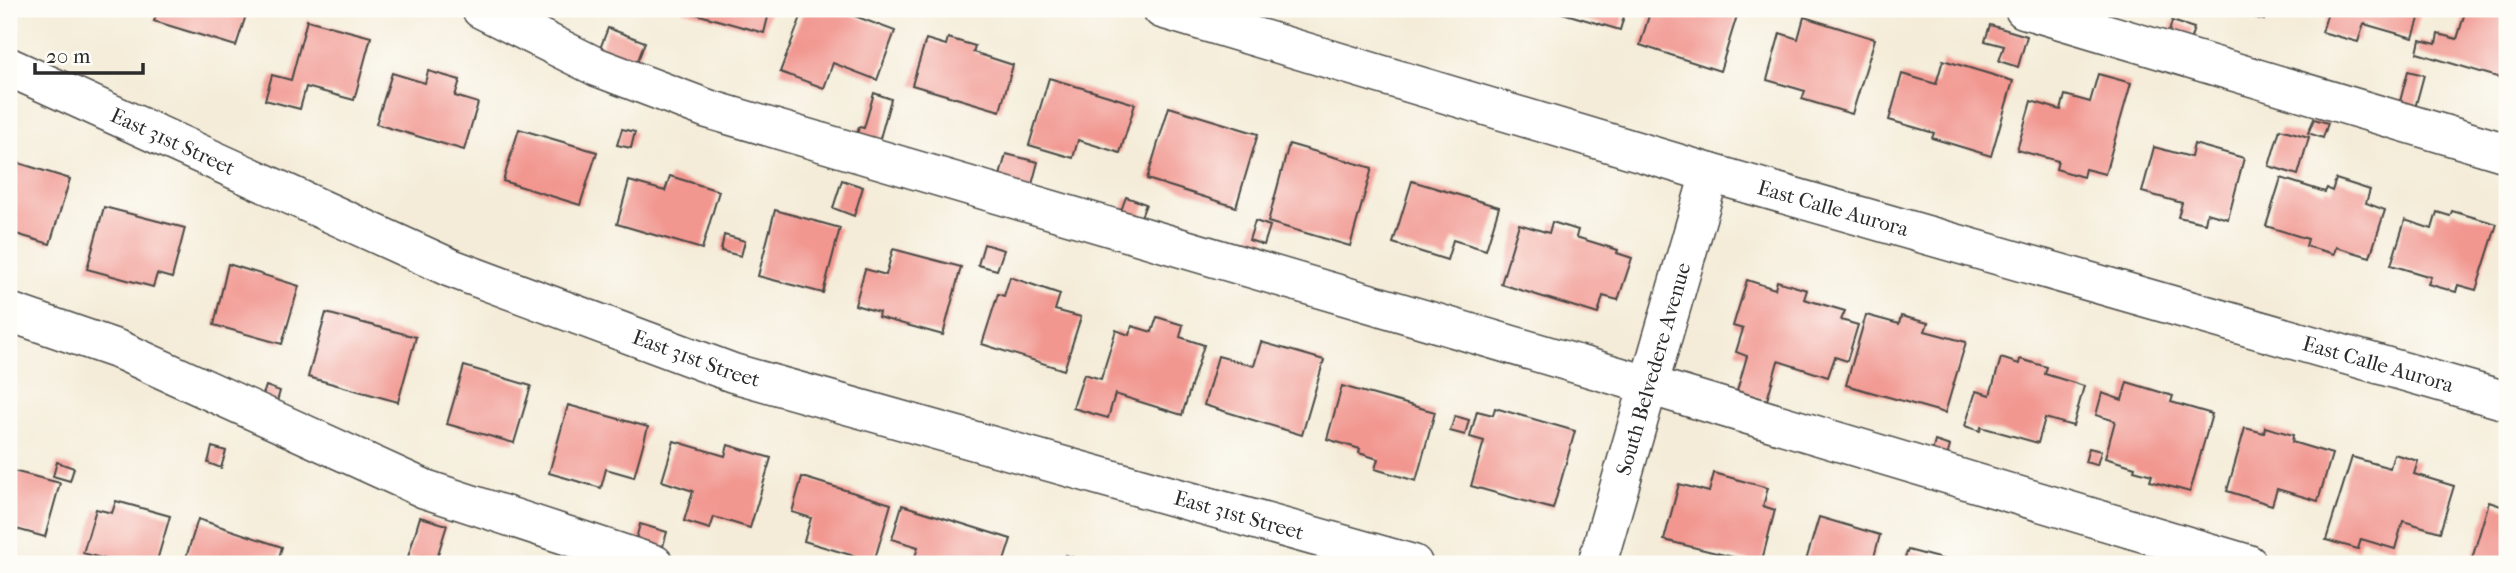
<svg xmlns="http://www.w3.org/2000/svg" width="2516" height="573" viewBox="0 0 2516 573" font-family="'IM FELL French Canon',serif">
  <rect width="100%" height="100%" fill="#fdfcf7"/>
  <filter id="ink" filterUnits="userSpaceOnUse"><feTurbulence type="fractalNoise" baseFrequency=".0143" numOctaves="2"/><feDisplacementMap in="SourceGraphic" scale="14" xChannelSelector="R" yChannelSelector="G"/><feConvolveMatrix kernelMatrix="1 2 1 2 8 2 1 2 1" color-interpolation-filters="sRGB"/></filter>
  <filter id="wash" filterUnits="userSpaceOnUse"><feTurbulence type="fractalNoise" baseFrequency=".00686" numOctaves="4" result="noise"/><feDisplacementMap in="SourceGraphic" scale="28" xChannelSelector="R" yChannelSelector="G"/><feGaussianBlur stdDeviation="1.57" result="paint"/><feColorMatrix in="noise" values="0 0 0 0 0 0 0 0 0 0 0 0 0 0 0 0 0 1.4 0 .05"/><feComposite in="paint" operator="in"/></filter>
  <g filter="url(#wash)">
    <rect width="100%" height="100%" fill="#f4ecd8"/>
    <g id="blocks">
      <g fill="#f19790">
        <polygon points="158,9 248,9 236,46 154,21"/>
        <polygon points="678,9 770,9 764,33"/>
        <polygon points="804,9 836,9 895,31 877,80 833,63 824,88 780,72"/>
        <polygon points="1549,9 1626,9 1620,30"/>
        <polygon points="1651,9 1739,9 1720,71 1640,45"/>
        <polygon points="2225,9 2268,9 2264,20"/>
        <polygon points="2329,9 2422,9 2413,38 2364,24 2358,42 2322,32"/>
        <polygon points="2466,9 2507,9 2507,80 2417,53 2420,40 2436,44 2438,34 2457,39"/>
        <polygon points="1804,17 1875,39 1852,114 1802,99 1805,91 1767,80 1780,33 1798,39"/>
        <polygon points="307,20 371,37 354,100 306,87 300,109 265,100 272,75 291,80"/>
        <polygon points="2172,21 2194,28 2190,41 2168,36"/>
        <polygon points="1990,25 2027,36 2018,67 1999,61 2004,46 1985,41"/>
        <polygon points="608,28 645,42 635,68 598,54"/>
        <polygon points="948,38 975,46 973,52 1013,65 1000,111 912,85 926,39 946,45"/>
        <polygon points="1943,60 2013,81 1991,156 1932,138 1934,133 1889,120 1902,74 1936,84"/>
        <polygon points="428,71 460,80 455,96 478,103 464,150 376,124 392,73 425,83"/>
        <polygon points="2408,71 2424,75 2415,108 2399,105"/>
        <polygon points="2098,74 2131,83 2105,174 2085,169 2083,177 2056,169 2058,161 2017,150 2031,101 2061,110 2065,95 2090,102"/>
        <polygon points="1049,78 1135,104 1120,153 1078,140 1073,158 1029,145"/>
        <polygon points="874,93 891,99 877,149 855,143 859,127 864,128"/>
        <polygon points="1169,107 1258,134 1236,207 1147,179"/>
        <polygon points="2314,119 2328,123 2323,138 2308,133"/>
        <polygon points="519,129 597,152 580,205 503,181"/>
        <polygon points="622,129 635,132 631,148 617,145"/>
        <polygon points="2280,129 2309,137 2298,175 2269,166"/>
        <polygon points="1289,144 1372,168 1350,246 1268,222"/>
        <polygon points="2194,144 2244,158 2228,219 2207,213 2205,223 2178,217 2182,203 2142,192 2154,147 2191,157"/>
        <polygon points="1006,154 1038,162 1030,192 998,183"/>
        <polygon points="9,160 70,179 50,244 9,232"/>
        <polygon points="670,176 719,191 702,249 617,224 629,181 665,191"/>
        <polygon points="2281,178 2325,192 2327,188 2332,191 2336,179 2370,190 2366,203 2385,210 2370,257 2336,247 2334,254 2306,246 2308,239 2266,226"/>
        <polygon points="842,180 863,187 854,216 833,208"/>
        <polygon points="1412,181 1499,207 1486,250 1453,240 1447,260 1393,243"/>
        <polygon points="1126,197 1146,204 1137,227 1118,219"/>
        <polygon points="104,207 185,228 172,278 157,274 153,287 87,269"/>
        <polygon points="775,210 840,228 823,293 758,276"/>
        <polygon points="2452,211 2497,224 2476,290 2458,285 2456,292 2428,284 2431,277 2391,265 2405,220 2432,229 2437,212 2450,216"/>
        <polygon points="1255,221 1270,226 1264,245 1249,240"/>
        <polygon points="1552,222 1578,230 1576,237 1618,250 1617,253 1632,258 1618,300 1603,296 1598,314 1501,284 1519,224 1549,233"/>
        <polygon points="724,235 745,241 741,256 721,251"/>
        <polygon points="984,244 1004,250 997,270 978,265"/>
        <polygon points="893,249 961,267 943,335 878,317 879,312 855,305 865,269 886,275"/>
        <polygon points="228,264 299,286 282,344 214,325"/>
        <polygon points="1010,277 1060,294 1055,310 1081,317 1064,370 982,344 998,294 1004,296"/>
        <polygon points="1747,280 1775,289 1777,281 1807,290 1804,299 1845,311 1841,320 1858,325 1847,361 1835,357 1828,377 1778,361 1767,400 1737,391 1747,356 1736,352 1743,329 1733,326"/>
        <polygon points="326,313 416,337 398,402 308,377"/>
        <polygon points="1866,315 1899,324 1901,316 1928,323 1925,331 1966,342 1945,413 1846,385"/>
        <polygon points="1157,317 1183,325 1180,337 1204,345 1182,415 1115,394 1108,418 1073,408 1084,374 1101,379 1116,330 1129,335 1132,326 1152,332"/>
        <polygon points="1261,342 1324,360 1302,435 1204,405 1218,356 1254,366"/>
        <polygon points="2001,358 2019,364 2020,359 2047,367 2045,374 2084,386 2073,426 2045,418 2038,443 1981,427 1980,431 1965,426 1976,391 1990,395"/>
        <polygon points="464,366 531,386 514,443 447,424"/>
        <polygon points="2127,382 2173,396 2171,402 2212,414 2190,492 2150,481 2152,475 2134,470 2135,467 2105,458 2115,421 2096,415 2102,393 2122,400"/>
        <polygon points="266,386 280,391 274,411 259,407"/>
        <polygon points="1342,386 1435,412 1416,481 1375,469 1378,459 1359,453 1360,449 1327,439"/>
        <polygon points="568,405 648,427 634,477 606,469 601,488 549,473"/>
        <polygon points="1495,408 1575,431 1553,509 1471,486 1484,441 1470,437 1477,411 1493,415"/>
        <polygon points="1455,416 1469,420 1465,435 1450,431"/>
        <polygon points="2265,427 2293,435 2292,442 2332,454 2318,501 2277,489 2272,505 2227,491 2245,428 2264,433"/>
        <polygon points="674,441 725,456 728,445 771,458 750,528 714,517 710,529 684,521 693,491 662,481"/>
        <polygon points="1935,441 1950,446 1945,464 1930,460"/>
        <polygon points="212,447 226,451 221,468 208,463"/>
        <polygon points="2089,448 2101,451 2097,465 2085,462"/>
        <polygon points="2394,454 2418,461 2414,474 2454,486 2440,532 2403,521 2395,549 2361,539 2358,549 2326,540 2352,457 2390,468"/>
        <polygon points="57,462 74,468 70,481 53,476"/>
        <polygon points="9,470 60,483 45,537 9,527"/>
        <polygon points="1714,473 1768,488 1763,506 1775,510 1761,564 1664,540 1679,484 1709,492"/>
        <polygon points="802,477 891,504 874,562 804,541 811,518 792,512"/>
        <polygon points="116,501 170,516 156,564 122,564 83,553 96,509 112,513"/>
        <polygon points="2489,502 2507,508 2507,564 2479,564 2471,562"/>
        <polygon points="902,505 1011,539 1003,564 913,564 918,547 892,539"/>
        <polygon points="420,517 447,525 435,564 408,557"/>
        <polygon points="1819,517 1880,535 1872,564 1805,564"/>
        <polygon points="198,519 282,547 277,564 184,564"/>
        <polygon points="640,524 667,532 660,557 633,550"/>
        <polygon points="1908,550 1957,563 1957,564 1902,564"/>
        <polygon points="1066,555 1093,564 1063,564"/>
      </g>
    </g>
  </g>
  <g filter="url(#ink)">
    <use href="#blocks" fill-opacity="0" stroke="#494845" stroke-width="2"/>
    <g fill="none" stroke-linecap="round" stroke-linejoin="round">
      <defs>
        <g id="minor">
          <polyline points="481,9 597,67 708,109 1648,385 2248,564"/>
          <path id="s1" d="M1162,9l548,164 797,228"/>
          <polyline points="2024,9 2507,153"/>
          <path id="s2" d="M9,67l442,201 282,105 680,191"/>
          <polyline points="9,312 122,351 425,489 654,564"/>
          <path id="s3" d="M1597,564l113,-391"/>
        </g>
      </defs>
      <use href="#minor" stroke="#494845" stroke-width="41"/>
      <use href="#minor" stroke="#fff" stroke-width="38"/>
    </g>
  </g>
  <g text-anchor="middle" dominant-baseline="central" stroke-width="7" stroke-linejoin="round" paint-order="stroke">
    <g font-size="21" fill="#2b2b2b" stroke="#fdfcf7">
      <text stroke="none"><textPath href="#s2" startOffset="180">East 31st Street</textPath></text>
      <text stroke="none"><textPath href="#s1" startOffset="700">East Calle Aurora</textPath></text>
      <text stroke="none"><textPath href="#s2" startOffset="747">East 31st Street</textPath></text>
      <text stroke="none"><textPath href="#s1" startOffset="1267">East Calle Aurora</textPath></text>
      <text stroke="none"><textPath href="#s3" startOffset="203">South Belvedere Avenue</textPath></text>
      <text stroke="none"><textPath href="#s2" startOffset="1312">East 31st Street</textPath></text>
    </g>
  </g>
  <rect width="2516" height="573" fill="none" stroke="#fdfcf7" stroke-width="35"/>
  <path d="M35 63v10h108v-10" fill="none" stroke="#2b2b2b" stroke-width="3.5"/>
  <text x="46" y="63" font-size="21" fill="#2b2b2b" stroke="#fdfcf7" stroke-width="5" paint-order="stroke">20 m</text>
</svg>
